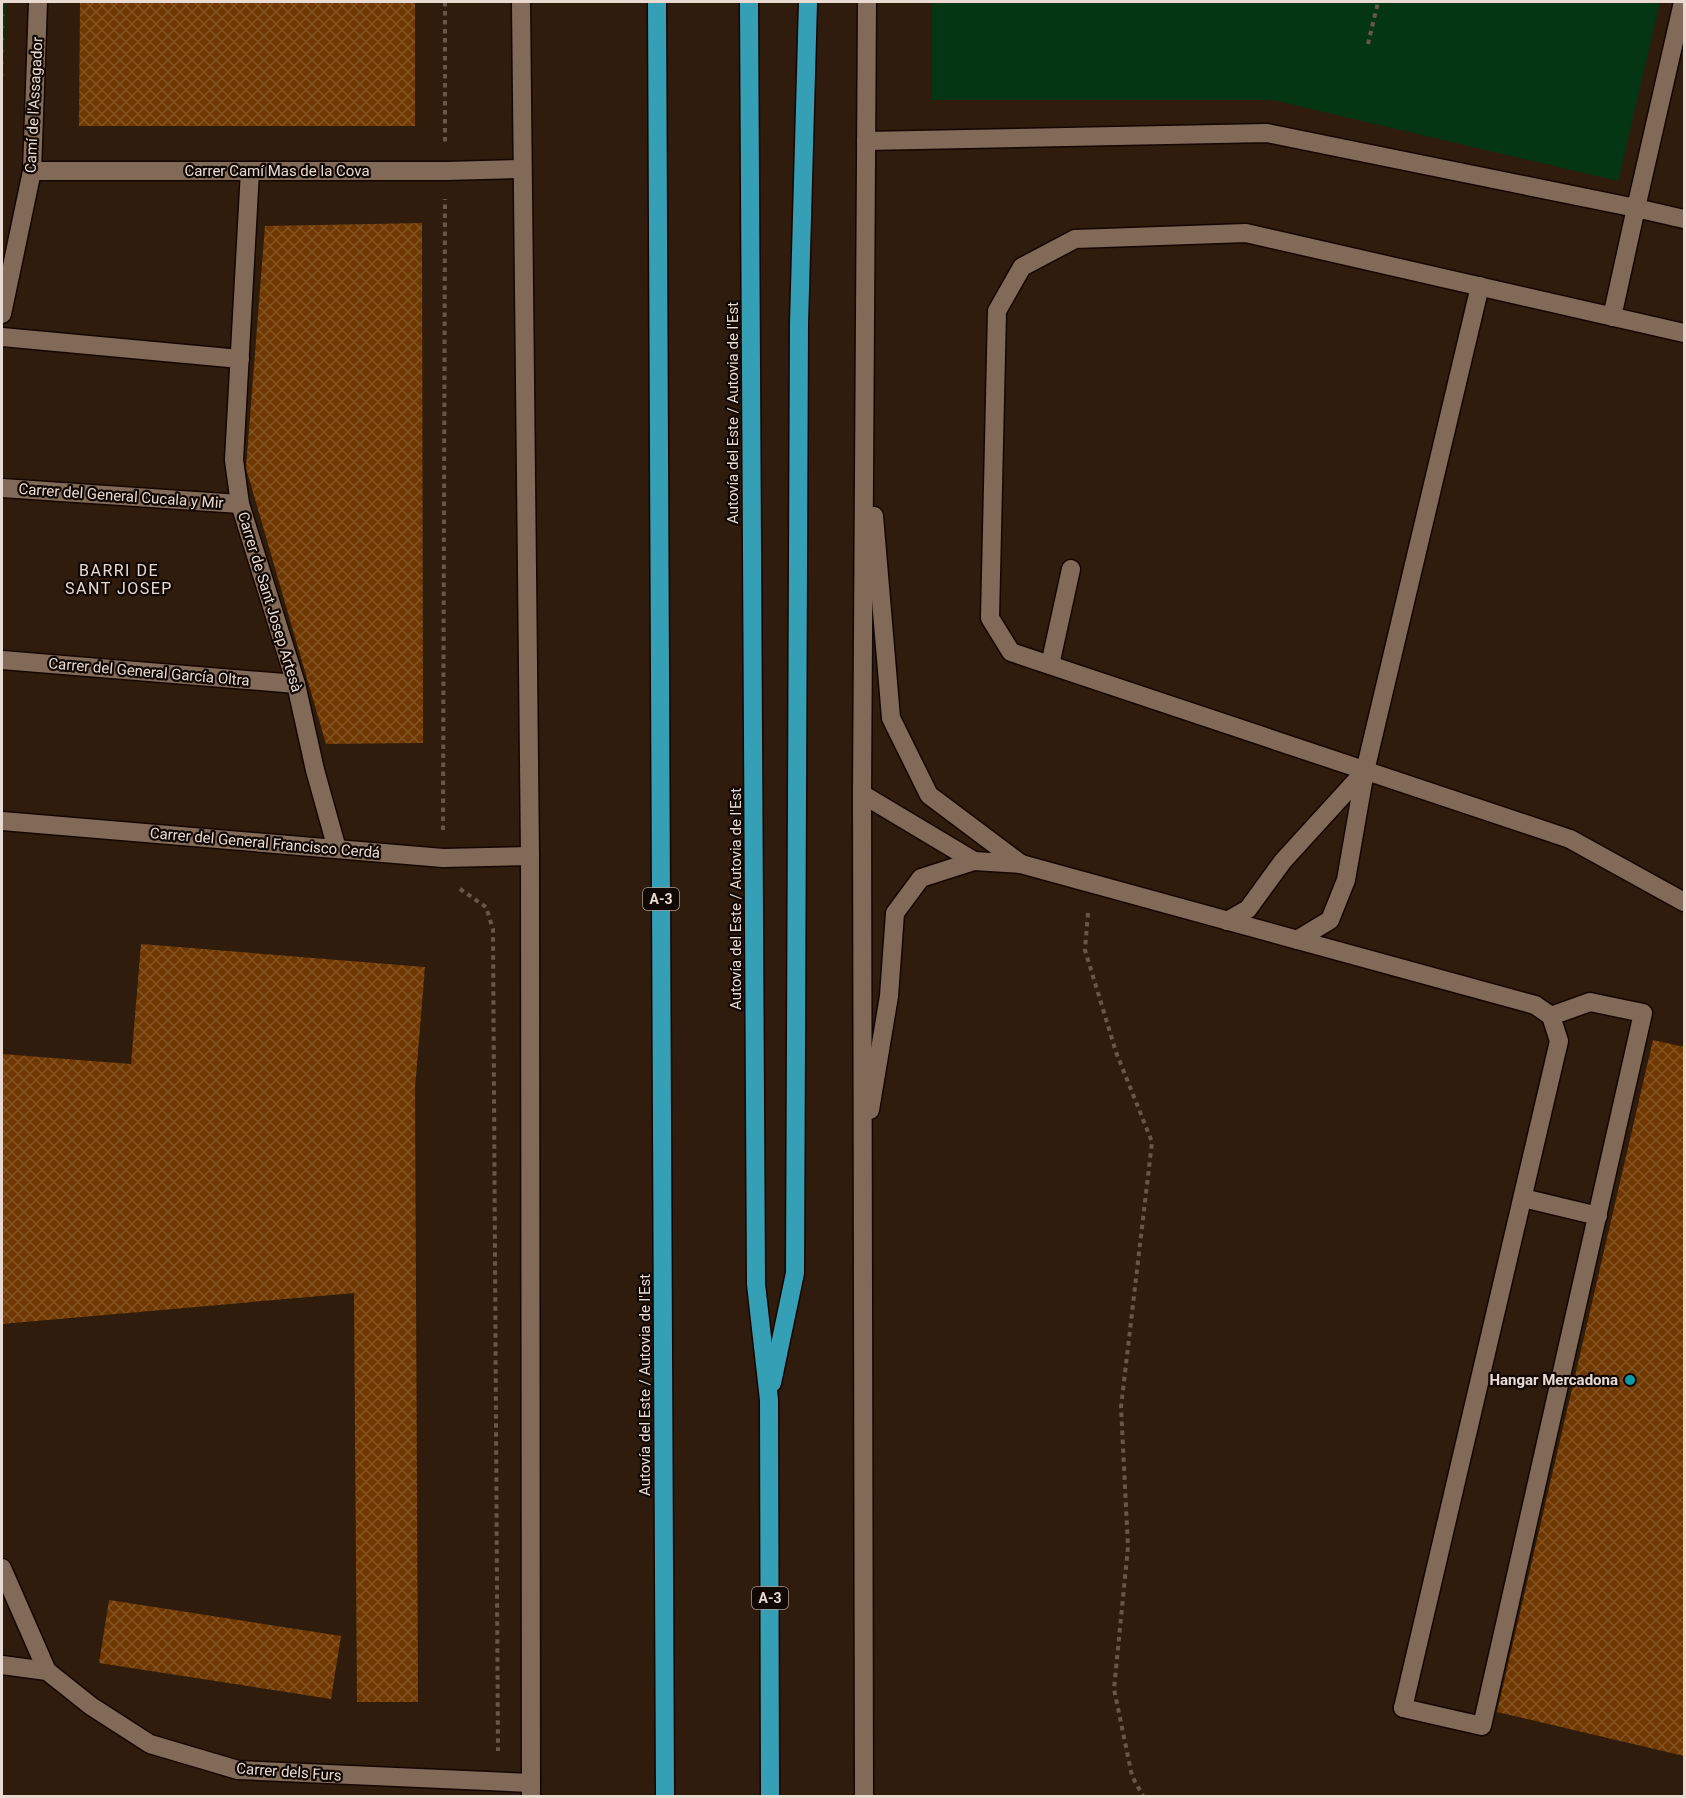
<svg xmlns="http://www.w3.org/2000/svg" width="1686" height="1798" viewBox="0 0 1686 1798" font-family="Roboto,sans-serif">
  <defs>
    <pattern id="grass-dots" width="8" height="8" patternUnits="userSpaceOnUse" patternTransform="scale(1.5)"><rect width="8" height="8" fill="#043613"/><path d="M2 2h.1M6 6h.1" fill="none" stroke="#295234" stroke-width="1.8" stroke-linecap="round"/></pattern>
    <pattern id="building-cross-hatch" width="8" height="8" patternUnits="userSpaceOnUse" patternTransform="scale(1.5)"><rect width="8" height="8" fill="#6f3800"/><path d="M0 0l8 8M0 8l8-8" fill="none" stroke="#845424"/></pattern>
  </defs>
  <rect width="100%" height="100%" fill="#2f1c0d"/>
  <polygon fill="url(#grass-dots)" points="2,2 6,2 2,118"/>
  <polygon fill="#043613" points="932,2 1660,2 1618,181 1273,100 932,100"/>
  <g fill="url(#building-cross-hatch)">
    <polygon points="80,2 415,2 415,126 79,126"/>
    <polygon points="422,223 423,743 326,744 246,468 265,226"/>
    <polygon points="141,944 425,967 415,1088 418,1702 357,1702 354,1293 2,1324 2,1054 131,1064"/>
    <polygon points="1653,1040 1684,1047 1684,1756 1497,1712"/>
    <polygon points="109,1600 341,1636 331,1699 99,1663"/>
  </g>
  <g fill="none" stroke-linecap="round" stroke-linejoin="round">
    <defs>
      <g id="service">
        <polyline points="1612,317 1636,208"/>
        <polyline points="1684,333 1246,233 1075,239 1022,267 997,311 990,618 1011,652 1570,839 1684,902"/>
        <polyline points="1050,665 1071,569"/>
        <polyline points="1227,921 1248,909 1283,861 1365,771"/>
        <polyline points="1297,940 1330,920 1346,880 1365,771 1480,286"/>
        <polyline points="1523,1198 1598,1216"/>
        <polyline points="1403,1708 1482,1726 1643,1013 1590,1002 1551,1016"/>
      </g>
      <polyline id="pedestrian" points="250,171 234,460 240,504 296,684 315,770 337,849"/>
      <g id="minor">
        <polyline points="1683,2 1636,208 1684,219"/>
        <polyline points="866,141 1267,133 1636,208"/>
        <polyline points="32,171 446,171 522,169"/>
        <polyline points="2,314 32,171 38,2"/>
        <polyline points="2,337 240,359"/>
        <polyline points="2,488 240,504"/>
        <polyline points="874,516 891,718 929,795 1021,864"/>
        <polyline points="2,660 296,684"/>
        <polyline points="862,794 974,861"/>
        <polyline points="2,821 443,858 530,856"/>
        <polyline points="870,1110 889,996 895,913 921,878 974,861 1021,864 1535,1005 1551,1016 1559,1041 1403,1708"/>
        <polyline points="2,1568 47,1671"/>
        <polyline points="2,1665 47,1671 91,1706 150,1744 238,1770 531,1783"/>
        <polyline points="864,1796 862,794 867,2"/>
      </g>
      <polyline id="tertiary" points="521,2 530,856 531,1796"/>
      <g id="motorway">
        <polyline points="657,2 665,1796"/>
        <polyline points="749,2 756,1284 769,1400 770,1796"/>
        <polyline points="772,1383 795,1273 799,324 808,2"/>
      </g>
    </defs>
    <use href="#service" stroke="#160600" stroke-width="21"/>
    <use href="#pedestrian" stroke="#160600" stroke-width="21"/>
    <use href="#minor" stroke="#160600" stroke-width="21"/>
    <use href="#tertiary" stroke="#160600" stroke-width="21"/>
    <use href="#motorway" stroke="#160600" stroke-width="21"/>
    <g stroke="#685749" stroke-width="4" stroke-dasharray="4.5 4.5" stroke-linecap="butt">
      <polyline points="445,2 445,143"/>
      <polyline points="1368,44 1378,2"/>
      <polyline points="443,830 445,199"/>
      <polyline points="460,889 486,907 493,929 498,1751"/>
      <polyline points="1088,913 1085,950 1116,1052 1152,1142 1121,1407 1128,1547 1114,1689 1132,1776 1143,1796"/>
    </g>
    <use href="#service" stroke="#826a59" stroke-width="18"/>
    <use href="#pedestrian" stroke="#826a59" stroke-width="18"/>
    <use href="#minor" stroke="#826a59" stroke-width="18"/>
    <use href="#tertiary" stroke="#826a59" stroke-width="18"/>
    <use href="#motorway" stroke="#359fb5" stroke-width="18"/>
  </g>
  <circle fill="#0f9aa8" stroke="#110804" stroke-width="2" cx="1630" cy="1380" r="6"/>
  <g text-anchor="middle" dominant-baseline="central" stroke-width="4.5" stroke-linejoin="round" paint-order="stroke">
    <g fill="#110804" stroke="#a89c94" stroke-width="1.5">
      <rect x="643" y="888" width="36" height="22" rx="4.5"/>
      <rect x="752" y="1587" width="36" height="22" rx="4.5"/>
    </g>
    <g font-size="14" font-weight="bold" fill="#e9dbd1">
      <text x="661" y="899">A-3</text>
      <text x="770" y="1598">A-3</text>
    </g>
    <g font-size="15" fill="#e9dbd1" stroke="#110804">
      <text transform="translate(34 105) rotate(-87)">Camí de l'Assagador</text>
      <text x="277" y="171">Carrer Camí Mas de la Cova</text>
      <text transform="translate(733 413) rotate(-90)">Autovía del Este / Autovia de l'Est</text>
      <text transform="translate(121 496) rotate(4)">Carrer del General Cucala y Mir</text>
      <text transform="translate(270 602) rotate(73)">Carrer de Sant Josep Artesà</text>
      <text transform="translate(149 672) rotate(5)">Carrer del General García Oltra</text>
      <text transform="translate(265 843) rotate(5)">Carrer del General Francisco Cerdá</text>
      <text transform="translate(736 899) rotate(-90)">Autovía del Este / Autovia de l'Est</text>
      <text transform="translate(645 1385) rotate(-90)">Autovía del Este / Autovia de l'Est</text>
      <text transform="translate(289 1772) rotate(4)">Carrer dels Furs</text>
    </g>
    <g font-size="15" font-weight="bold" fill="#e9dbd1" stroke="#110804" text-anchor="end">
      <text x="1618" y="1380">Hangar Mercadona</text>
    </g>
    <g font-size="16" letter-spacing="1.5" fill="#e9dbd1" stroke="#110804">
      <text x="119" y="570">BARRI DE<tspan x="119" dy="18">SANT JOSEP</tspan></text>
    </g>
  </g>
  <rect width="1686" height="1798" fill="none" stroke="#e9dbd1" stroke-width="6"/>
</svg>
